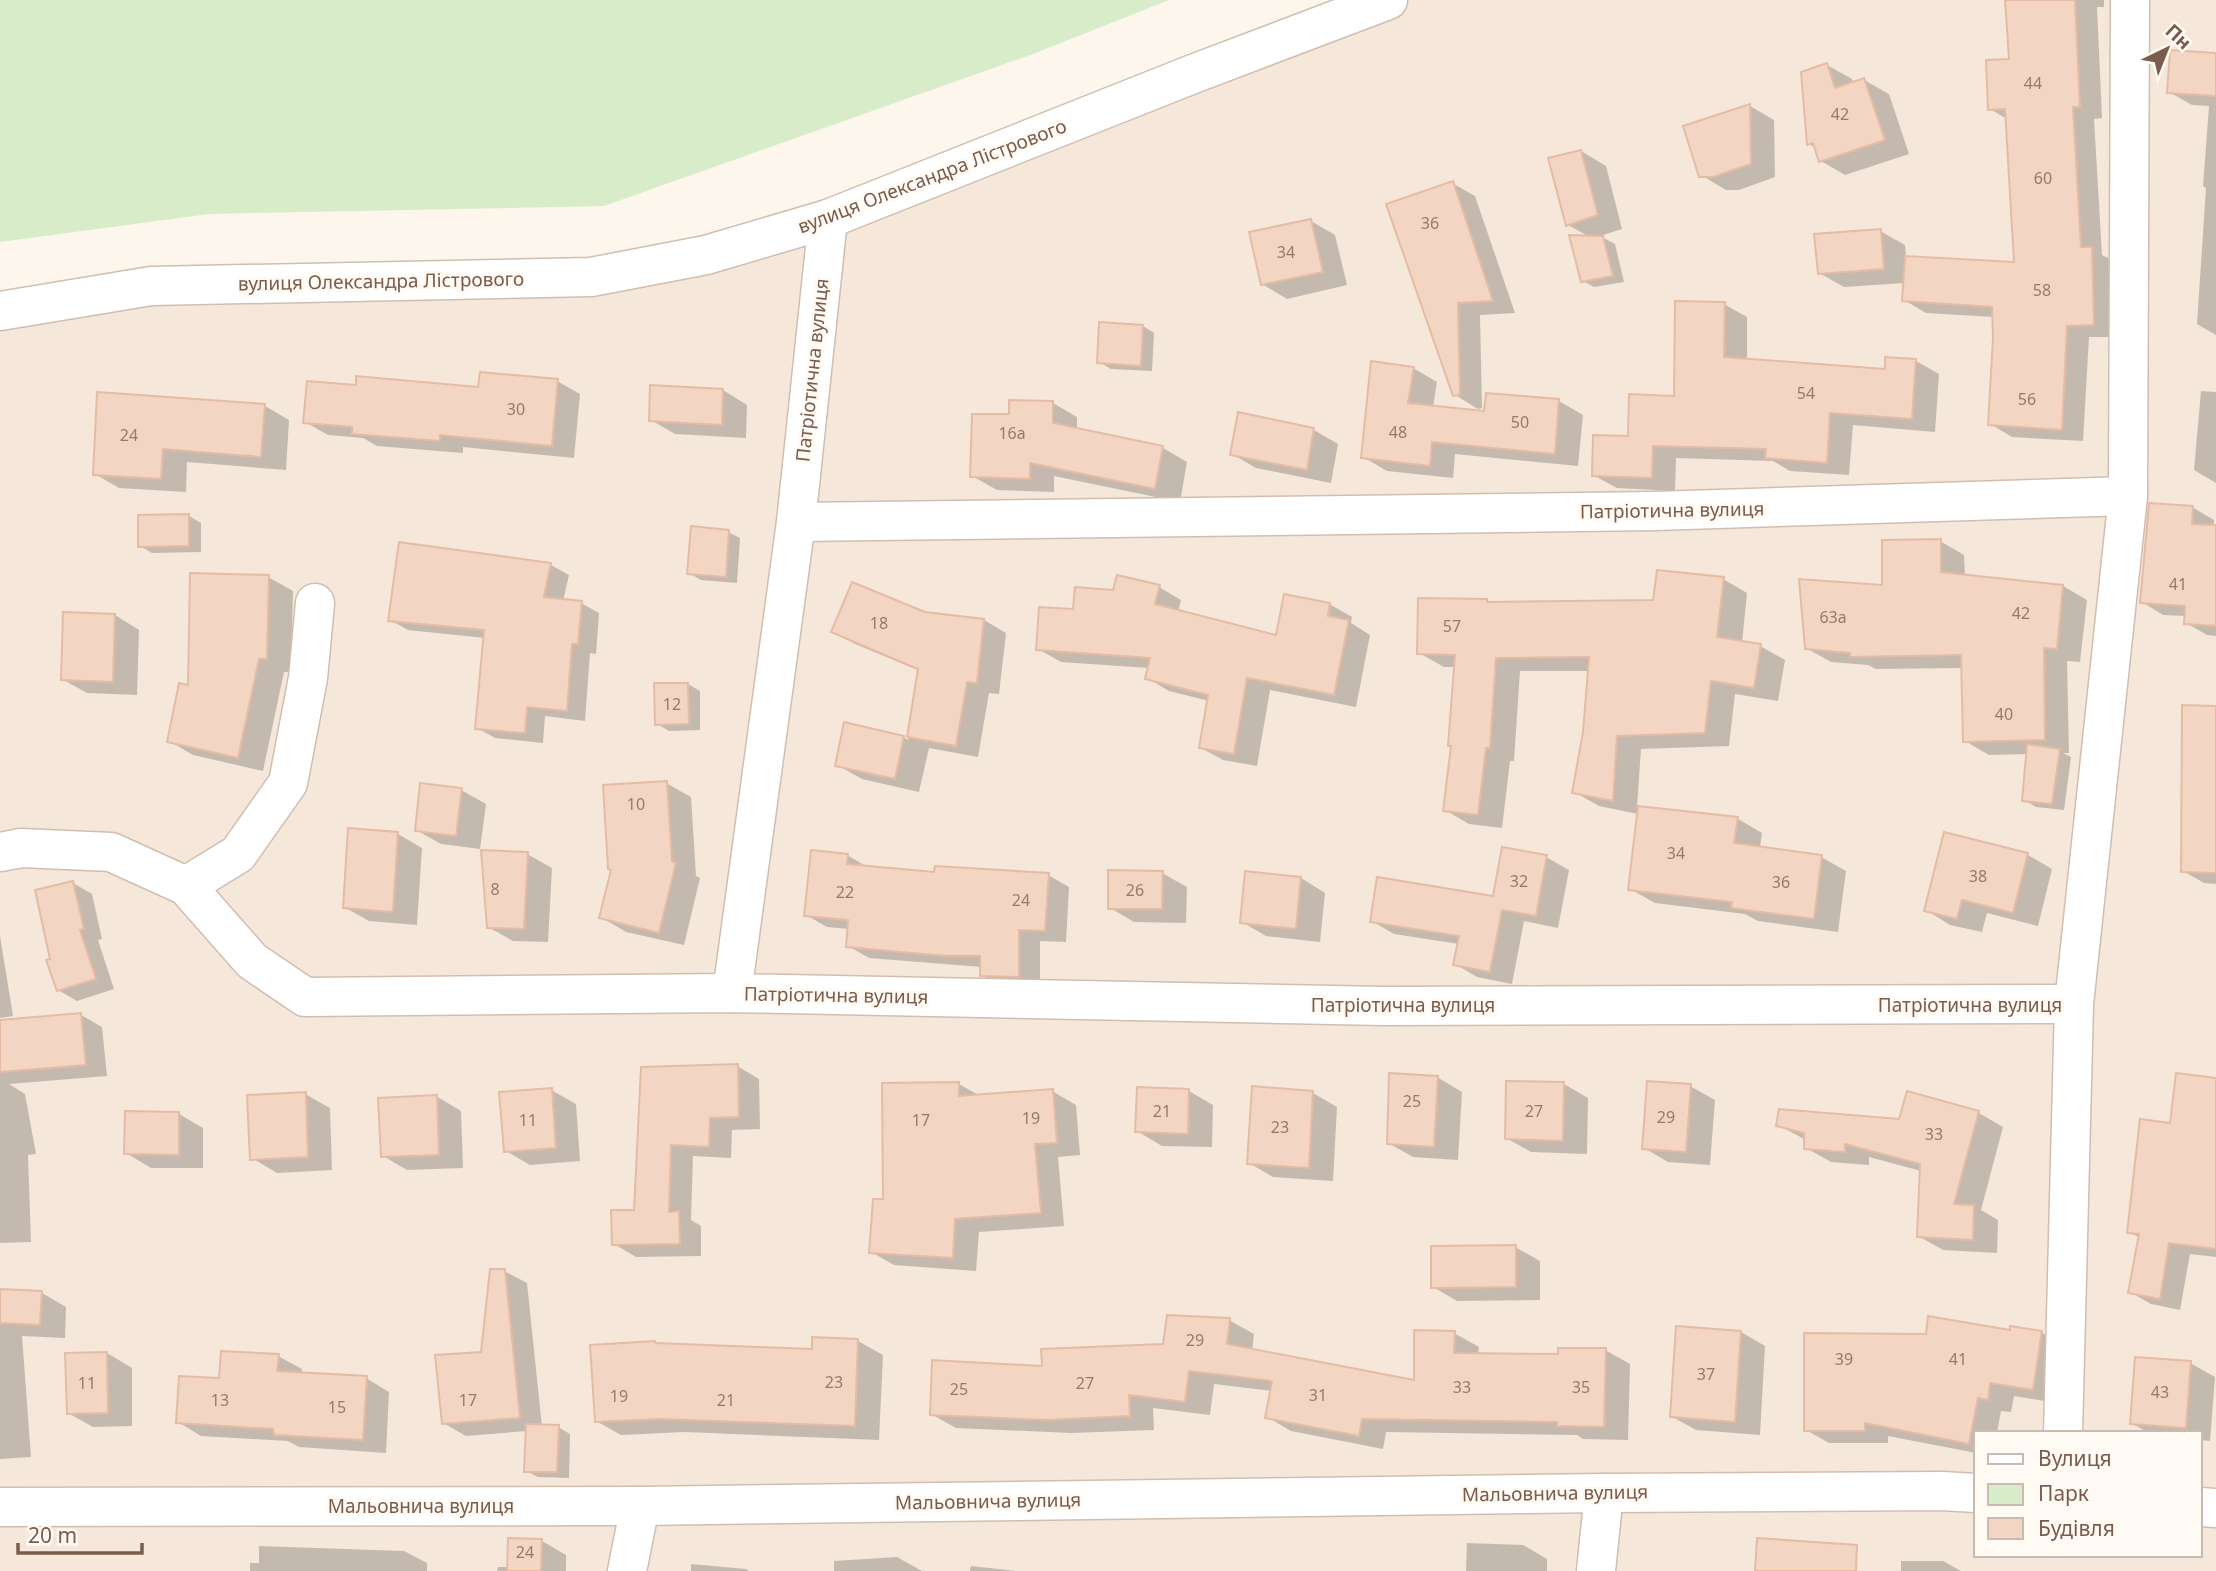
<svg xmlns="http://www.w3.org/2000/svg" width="2216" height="1571" viewBox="0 0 2216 1571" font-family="'Noto Sans',sans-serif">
  <rect width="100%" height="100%" fill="#fdf6ec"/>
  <path fill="#f5e8da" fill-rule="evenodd" d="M1395,0h821v1571h-2216v-1260l706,-56zM1976,1433h224v122h-224z"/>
  <polygon fill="#d8ecc9" points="0,0 1169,0 1033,54 604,206 209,214 0,242"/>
  <g fill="#0003">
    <polygon points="2006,0 2104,0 2104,7 2097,7 2102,118 2094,119 2102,255 2114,261 2116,337 2089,337 2083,441 2012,437 1990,424 1994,317 1926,313 1904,300 1905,283 1844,287 1819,273 1880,231 1905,245 1906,258 2016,264 2007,119 1990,109 2011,60"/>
    <polygon points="2216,55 2216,335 2197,324 2206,188 2203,186 2209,106 2192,105 2169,92"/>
    <polygon points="1827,65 1852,79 1853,83 1864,80 1889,94 1909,154 1845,175 1821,161 1817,149 1809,144"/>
    <polygon points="1750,106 1774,120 1775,177 1739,190 1726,190 1701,175"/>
    <polygon points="1581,151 1606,166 1622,229 1600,236 1615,244 1624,282 1594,287 1583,281 1590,237 1568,225"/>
    <polygon points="1452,183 1475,196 1515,313 1480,315 1482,408 1478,409 1455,395"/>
    <polygon points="1311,221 1335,235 1347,285 1287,299 1262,284"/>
    <polygon points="1724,304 1747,317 1747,360 1886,370 1916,361 1939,374 1935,432 1853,425 1849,475 1790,471 1773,461 1676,458 1675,491 1617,488 1593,475 1629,438 1676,397"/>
    <polygon points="1143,326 1154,333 1152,371 1111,369 1099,362"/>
    <polygon points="1413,368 1437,382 1433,407 1486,413 1488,395 1559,401 1583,415 1578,466 1455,454 1453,478 1387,471 1363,457"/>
    <polygon points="557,381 580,394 574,458 463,447 463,453 377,446 363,438 328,435 305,422 357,387 480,389"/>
    <polygon points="723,390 747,405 746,438 675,434 651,420"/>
    <polygon points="2201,391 2216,392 2216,483 2194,470"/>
    <polygon points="1053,403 1077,417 1077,430 1163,448 1187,462 1180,502 1054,476 1054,492 997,490 972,476 1010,416"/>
    <polygon points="265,406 289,420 286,470 187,462 186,492 119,488 95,474"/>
    <polygon points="1240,414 1314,430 1338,444 1331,483 1256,468 1232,454"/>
    <polygon points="2192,507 2214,520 2211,567 2216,567 2216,636 2207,635 2186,623 2186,616 2163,615 2142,602"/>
    <polygon points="189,516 201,523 201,552 152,553 140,546"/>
    <polygon points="728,532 740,538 737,583 701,580 689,573"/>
    <polygon points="1940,541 1964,555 1965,576 2063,586 2087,600 2080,662 2067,661 2069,753 2063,753 2071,757 2064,810 2036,807 2024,800 2028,754 1989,755 1965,741 1963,668 1876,669 1868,665 1831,662 1806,648"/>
    <polygon points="401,544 551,565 569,575 563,601 581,603 599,613 596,654 590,653 585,721 545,716 543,743 495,738 477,728 485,638 408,630 390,620"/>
    <polygon points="268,577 293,591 291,672 284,672 263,771 193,755 169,741 190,687"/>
    <polygon points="1723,579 1747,593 1742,643 1760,646 1785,660 1778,701 1735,694 1729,746 1641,749 1637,807 1738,819 1762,833 1760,848 1821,857 1846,871 1838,932 1758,921 1745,914 1655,903 1630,889 1638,814 1599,806 1574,792 1585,732 1590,671 1520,671 1514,761 1510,761 1502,828 1469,824 1445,810 1453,747 1456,667 1444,667 1419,653 1486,601 1492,604 1655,602"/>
    <polygon points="1159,587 1181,600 1178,612 1278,638 1329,604 1352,617 1351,623 1370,635 1356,707 1270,690 1257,766 1223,760 1201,748 1209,701 1169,691 1147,678 1149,668 1061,662 1038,649 1075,610 1114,591"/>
    <polygon points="924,614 984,620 1006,633 999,694 989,693 978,757 929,748 919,792 862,779 837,765 903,737 908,740 920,671 855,644 833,632"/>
    <polygon points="115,615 139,630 137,695 87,693 62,679"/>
    <polygon points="688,684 700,691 700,730 669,731 657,724"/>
    <polygon points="2216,708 2216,884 2204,883 2183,871"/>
    <polygon points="666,783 691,797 696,876 700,878 684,945 626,932 601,917"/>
    <polygon points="461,790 486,804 480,849 441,844 416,830"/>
    <polygon points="350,830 398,834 422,848 417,925 369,921 344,907"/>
    <polygon points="1945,834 2028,855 2052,869 2038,926 1987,913 1982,932 1950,925 1926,910"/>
    <polygon points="527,854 552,868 548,942 513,941 488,927"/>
    <polygon points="847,855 869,868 935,874 1048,875 1069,887 1066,942 1040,941 1040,988 1003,987 982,975 982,967 869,958 848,946 849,929 827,927 806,915"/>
    <polygon points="1546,857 1569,870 1558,928 1524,921 1512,984 1477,977 1455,964 1459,944 1394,934 1372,921 1495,898"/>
    <polygon points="1162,873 1187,887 1186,923 1134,922 1110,908"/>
    <polygon points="1301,878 1325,893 1320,942 1266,936 1242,922"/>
    <polygon points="73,883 92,894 102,939 98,940 114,989 77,1001 58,990 52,960"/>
    <polygon points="0,936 13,1016 0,1018"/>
    <polygon points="81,1015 102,1027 107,1076 9,1084 25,1094 36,1154 28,1155 31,1242 0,1243 0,1021"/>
    <polygon points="737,1066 759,1079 760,1129 732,1130 731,1158 693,1156 691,1220 701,1226 701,1256 636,1257 614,1244 635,1212 643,1069"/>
    <polygon points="1437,1077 1462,1092 1458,1160 1413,1157 1388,1143"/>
    <polygon points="2216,1079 2216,1257 2190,1254 2180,1310 2151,1304 2130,1292 2140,1238 2129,1232 2172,1125"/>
    <polygon points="959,1084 980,1096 1052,1091 1076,1105 1080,1155 1058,1157 1064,1226 979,1232 976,1271 894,1265 871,1252 885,1201"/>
    <polygon points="1564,1084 1588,1098 1587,1154 1531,1152 1506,1138"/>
    <polygon points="1690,1086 1715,1100 1710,1165 1668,1162 1644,1148"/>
    <polygon points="551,1090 576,1104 580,1161 530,1165 506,1151"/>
    <polygon points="1189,1091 1213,1105 1212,1147 1162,1146 1137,1131"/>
    <polygon points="1313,1093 1337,1107 1333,1181 1273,1177 1249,1163"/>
    <polygon points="305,1094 330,1108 332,1170 277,1173 252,1158"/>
    <polygon points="1908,1094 1979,1113 2003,1127 1981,1210 1998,1220 1997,1253 1943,1250 1918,1236 1921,1171 1869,1157 1869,1165 1831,1162 1806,1148 1806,1140 1778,1125 1901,1120"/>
    <polygon points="436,1096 461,1111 463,1168 407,1170 383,1156"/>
    <polygon points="179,1114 203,1128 203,1168 151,1168 126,1153"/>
    <polygon points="1515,1247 1540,1261 1540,1300 1457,1301 1433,1287"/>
    <polygon points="504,1271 527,1283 542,1427 558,1427 570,1434 569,1478 538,1477 526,1471 527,1431 466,1436 443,1423 483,1353"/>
    <polygon points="0,1290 42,1293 66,1307 65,1338 22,1336 31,1457 0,1459"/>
    <polygon points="1229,1320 1254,1334 1252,1351 1415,1382 1454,1333 1479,1347 1478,1355 1560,1356 1605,1350 1630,1364 1628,1440 1583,1439 1577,1435 1386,1432 1383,1449 1291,1431 1267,1417 1272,1391 1214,1384 1210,1415 1153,1408 1154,1430 1071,1433 956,1428 931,1414 1044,1367 1164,1346"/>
    <polygon points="1741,1332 1765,1346 1760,1435 1696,1430 1671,1416"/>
    <polygon points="2011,1332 2042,1333 2065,1346 2056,1403 2014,1396 2011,1412 2001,1411 1997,1433 1976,1433 1976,1453 1888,1436 1888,1443 1829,1443 1806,1430 1927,1335"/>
    <polygon points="814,1339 858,1341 883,1355 879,1440 685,1432 621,1435 596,1421 813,1351"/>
    <polygon points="107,1353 132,1368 132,1426 93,1427 68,1413"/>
    <polygon points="278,1356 302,1369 301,1374 366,1378 389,1392 386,1453 299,1447 288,1441 201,1436 178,1422 221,1380"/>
    <polygon points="2190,1363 2215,1377 2210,1441 2200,1440 2200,1433 2149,1433 2131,1423"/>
    <polygon points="542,1541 566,1555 566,1571 497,1571 498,1567 509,1567"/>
    <polygon points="1467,1543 1523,1545 1547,1559 1547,1571 1466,1571"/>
    <polygon points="259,1546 404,1551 427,1563 427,1571 250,1571 250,1563 259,1563"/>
    <polygon points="897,1557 922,1571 834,1571 834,1561"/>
    <polygon points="1901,1561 1943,1561 1961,1571 1901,1571"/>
    <polygon points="691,1564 746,1569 749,1571 691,1571"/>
    <polygon points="971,1566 1017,1571 970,1571"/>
  </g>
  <g fill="#f3d5c3" stroke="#e6bba3" stroke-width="2">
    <polygon points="2005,0 2075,0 2080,107 2073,107 2081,247 2092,247 2094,325 2067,326 2062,430 1988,425 1993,338 1992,307 1902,301 1905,256 2014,262 2005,109 1988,110 1986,60 2009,59"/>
    <polygon points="2170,50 2216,53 2216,96 2167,93"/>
    <polygon points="1827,63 1835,88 1864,78 1885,140 1819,162 1813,143 1807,145 1801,72"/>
    <polygon points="1750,104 1751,164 1713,177 1699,177 1683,126"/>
    <polygon points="1581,150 1598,215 1566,226 1548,158"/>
    <polygon points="1453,181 1493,301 1458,303 1460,395 1453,396 1386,204"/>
    <polygon points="1311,219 1323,272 1261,285 1249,232"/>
    <polygon points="1881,229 1884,269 1818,274 1814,234"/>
    <polygon points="1569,235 1603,236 1613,276 1581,282"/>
    <polygon points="1675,301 1725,302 1724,357 1885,369 1885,357 1916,359 1912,419 1830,413 1827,463 1765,458 1766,449 1653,446 1652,478 1592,476 1593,435 1628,436 1629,394 1674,396"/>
    <polygon points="1099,322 1143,325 1141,366 1097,363"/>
    <polygon points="1371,361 1414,367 1408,403 1484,411 1486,393 1559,399 1555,454 1432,442 1430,466 1361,458"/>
    <polygon points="480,372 558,379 552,446 440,435 440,441 352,434 352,427 303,423 307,381 356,385 356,376 478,387"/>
    <polygon points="650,385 723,389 722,425 649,421"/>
    <polygon points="97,392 265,404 261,457 163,449 161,479 93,475"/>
    <polygon points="1009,400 1053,401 1053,423 1163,446 1155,489 1030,463 1030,479 970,477 972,414 1009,414"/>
    <polygon points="1238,412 1314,428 1307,470 1230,455"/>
    <polygon points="2149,503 2193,506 2192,524 2216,525 2216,626 2184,624 2185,606 2140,603"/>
    <polygon points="189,514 189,546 138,547 138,515"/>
    <polygon points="691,526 729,530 726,577 687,574"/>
    <polygon points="1941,539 1941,572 2063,585 2057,649 2044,648 2045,740 1963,742 1961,655 1850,657 1850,653 1805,649 1799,579 1882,585 1882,540"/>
    <polygon points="399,542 551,563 544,597 582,601 578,644 572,644 567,711 527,707 525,733 475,729 484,630 388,621"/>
    <polygon points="1657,570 1724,577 1717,637 1761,644 1754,688 1711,681 1705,733 1617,736 1613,801 1572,793 1583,732 1589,657 1496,658 1490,748 1486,748 1478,815 1443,811 1451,746 1448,746 1455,655 1417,654 1418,598 1487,599 1487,602 1653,600"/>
    <polygon points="190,573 269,575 267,659 259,659 238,758 167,742 179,683 188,685"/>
    <polygon points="1117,575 1160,585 1155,604 1276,635 1284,594 1330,603 1328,616 1349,620 1334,695 1247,678 1234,754 1199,748 1208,695 1145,679 1150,658 1036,650 1039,607 1073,609 1075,587 1113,590"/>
    <polygon points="852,582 925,612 984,619 977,683 967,682 956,746 907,737 918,669 831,632"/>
    <polygon points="63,612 115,614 113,682 61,680"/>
    <polygon points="654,683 688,683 689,724 655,725"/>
    <polygon points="2182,705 2216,706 2216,873 2181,872"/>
    <polygon points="844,722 904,736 895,779 835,766"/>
    <polygon points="2027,744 2060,749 2052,804 2022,801"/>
    <polygon points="667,781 672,861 676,863 659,933 599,918 611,870 608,869 603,785"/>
    <polygon points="420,783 462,788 456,836 415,831"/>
    <polygon points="1638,806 1738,817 1734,843 1822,855 1814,919 1731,908 1732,902 1628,890"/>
    <polygon points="348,828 398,832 393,912 343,908"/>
    <polygon points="1944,832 2028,853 2013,913 1962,900 1957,919 1924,911"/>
    <polygon points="1502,847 1547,855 1536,916 1502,910 1490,972 1453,965 1459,936 1370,922 1377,877 1493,896"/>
    <polygon points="481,850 528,852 524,929 487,928"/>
    <polygon points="811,850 848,854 847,864 934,872 935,866 1049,873 1045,931 1019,930 1019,977 980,976 980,956 945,956 846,947 848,920 804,916"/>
    <polygon points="1108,870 1163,871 1162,909 1108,909"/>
    <polygon points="1245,871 1301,877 1296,929 1240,923"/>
    <polygon points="73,881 84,929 80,930 96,979 57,991 46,960 50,959 35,890"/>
    <polygon points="81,1013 86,1065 0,1072 0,1020"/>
    <polygon points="738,1064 739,1117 710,1118 709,1147 671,1145 669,1212 679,1211 680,1244 612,1245 611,1210 634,1210 641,1067"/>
    <polygon points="1389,1073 1438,1076 1434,1147 1387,1144"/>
    <polygon points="2176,1073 2216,1078 2216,1249 2169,1243 2160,1299 2128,1293 2139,1234 2127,1233 2140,1119 2170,1123"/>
    <polygon points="1506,1081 1564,1082 1563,1141 1505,1139"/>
    <polygon points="1647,1081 1691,1084 1686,1152 1642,1149"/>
    <polygon points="959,1082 959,1096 1053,1089 1057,1143 1035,1144 1041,1213 955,1219 953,1258 869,1253 873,1199 883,1199 882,1083"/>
    <polygon points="1252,1086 1313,1091 1309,1168 1247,1164"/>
    <polygon points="1137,1087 1189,1089 1188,1134 1135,1132"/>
    <polygon points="552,1088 556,1148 504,1152 499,1092"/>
    <polygon points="1907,1091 1979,1111 1954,1204 1974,1205 1973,1240 1917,1237 1920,1164 1845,1144 1845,1152 1804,1149 1804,1133 1776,1126 1779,1109 1899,1119"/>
    <polygon points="306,1092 308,1157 250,1160 247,1095"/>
    <polygon points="437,1095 439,1155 381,1157 378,1098"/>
    <polygon points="125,1111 179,1112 179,1155 124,1154"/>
    <polygon points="1516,1245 1516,1287 1431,1288 1431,1246"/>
    <polygon points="490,1269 505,1269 520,1418 442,1424 435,1355 481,1352"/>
    <polygon points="0,1289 42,1291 40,1325 0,1323"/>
    <polygon points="1167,1315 1230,1318 1227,1344 1414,1380 1414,1330 1455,1331 1454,1353 1558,1354 1558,1348 1606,1348 1604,1427 1557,1426 1557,1422 1362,1419 1359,1436 1265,1418 1272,1381 1189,1371 1185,1402 1129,1395 1130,1416 1046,1420 930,1415 932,1360 1042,1366 1041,1349 1163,1344"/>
    <polygon points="1928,1316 2010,1330 2010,1326 2042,1331 2033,1390 1990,1383 1988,1400 1978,1398 1969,1444 1865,1423 1865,1431 1804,1431 1804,1333 1926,1334"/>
    <polygon points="1676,1326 1741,1331 1735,1422 1670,1417"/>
    <polygon points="812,1337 858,1339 855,1426 659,1419 595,1422 590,1345 655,1341 656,1343 812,1349"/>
    <polygon points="221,1351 279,1354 277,1371 367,1376 363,1440 274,1435 273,1429 176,1423 179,1376 219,1378"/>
    <polygon points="107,1352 108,1413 67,1414 65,1353"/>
    <polygon points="2135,1357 2191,1361 2186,1428 2130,1424"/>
    <polygon points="526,1424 559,1425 557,1472 524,1472"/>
    <polygon points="508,1538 542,1539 541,1571 507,1571"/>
    <polygon points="1757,1538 1857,1545 1856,1571 1755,1571"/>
  </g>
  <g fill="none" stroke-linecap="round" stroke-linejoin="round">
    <defs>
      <g id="street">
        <polyline points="0,311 151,286 591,277 706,255 828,219 1193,74 1388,0"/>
        <polyline points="796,522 1655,511 2128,496"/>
        <polyline points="0,852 21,848 111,852 186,886 252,961 305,997 732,993 1383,1006 2074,1004"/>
        <polyline points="186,886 238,854 288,783 308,678 315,603"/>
        <polyline points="732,993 796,522 828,219"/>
        <polyline points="2063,1433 2074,1004 2128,496 2130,0"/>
        <polyline points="0,1507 640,1506 1604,1493 1942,1491 1976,1493"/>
        <polyline points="2200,1507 2216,1508"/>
        <polyline points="627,1571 640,1506"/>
        <polyline points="1596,1571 1604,1493"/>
      </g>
    </defs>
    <use href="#street" stroke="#d1beb0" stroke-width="41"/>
    <use href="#street" stroke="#fff" stroke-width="38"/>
  </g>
  <g text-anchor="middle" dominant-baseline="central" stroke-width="6" stroke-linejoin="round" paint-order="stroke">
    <g font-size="16" fill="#987a6a">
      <text x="2033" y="83">44</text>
      <text x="1840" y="114">42</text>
      <text x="2043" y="178">60</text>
      <text x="1430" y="223">36</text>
      <text x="1286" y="252">34</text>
      <text x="2042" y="290">58</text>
      <text x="1806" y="393">54</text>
      <text x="2027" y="399">56</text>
      <text x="516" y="409">30</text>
      <text x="1520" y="422">50</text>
      <text x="1398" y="432">48</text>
      <text x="1012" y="433">16а</text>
      <text x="129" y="435">24</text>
      <text x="2178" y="584">41</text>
      <text x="2021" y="613">42</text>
      <text x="1833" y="617">63а</text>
      <text x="879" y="623">18</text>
      <text x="1452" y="626">57</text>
      <text x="672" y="704">12</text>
      <text x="2004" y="714">40</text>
      <text x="636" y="804">10</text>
      <text x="1676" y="853">34</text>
      <text x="1978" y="876">38</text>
      <text x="1519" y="881">32</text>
      <text x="1781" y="882">36</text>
      <text x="495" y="889">8</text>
      <text x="1135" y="890">26</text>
      <text x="845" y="892">22</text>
      <text x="1021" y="900">24</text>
      <text x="1412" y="1101">25</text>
      <text x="1162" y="1111">21</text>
      <text x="1534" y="1111">27</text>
      <text x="1666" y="1117">29</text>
      <text x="1031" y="1118">19</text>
      <text x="528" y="1120">11</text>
      <text x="921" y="1120">17</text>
      <text x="1280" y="1127">23</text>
      <text x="1934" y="1134">33</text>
      <text x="1195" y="1340">29</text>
      <text x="1844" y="1359">39</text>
      <text x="1958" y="1359">41</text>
      <text x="1706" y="1374">37</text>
      <text x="834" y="1382">23</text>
      <text x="87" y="1383">11</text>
      <text x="1085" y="1383">27</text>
      <text x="1462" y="1387">33</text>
      <text x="1581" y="1387">35</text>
      <text x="959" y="1389">25</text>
      <text x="2160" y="1392">43</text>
      <text x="1318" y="1395">31</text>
      <text x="619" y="1396">19</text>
      <text x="220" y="1400">13</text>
      <text x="468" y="1400">17</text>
      <text x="726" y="1400">21</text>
      <text x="337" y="1407">15</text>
      <text x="525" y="1552">24</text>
    </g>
    <g font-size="19" fill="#7a5c4d" stroke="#fffaf3">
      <text transform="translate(932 176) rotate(-21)">вулиця Олександра Лістрового</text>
      <text transform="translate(381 281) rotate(-1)">вулиця Олександра Лістрового</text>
      <text transform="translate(812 370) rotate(-84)">Патріотична вулиця</text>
      <text transform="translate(1672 510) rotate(-1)">Патріотична вулиця</text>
      <text transform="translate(836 995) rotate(1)">Патріотична вулиця</text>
      <text x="1403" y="1005">Патріотична вулиця</text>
      <text x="1970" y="1005">Патріотична вулиця</text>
      <text transform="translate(1555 1493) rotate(-1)">Мальовнича вулиця</text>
      <text transform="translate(988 1501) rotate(-1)">Мальовнича вулиця</text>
      <text x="421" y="1506">Мальовнича вулиця</text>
    </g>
  </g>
  <rect x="1974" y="1431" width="228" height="126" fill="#fffaf3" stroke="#cabbb1" stroke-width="2"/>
  <rect x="1988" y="1454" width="35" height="10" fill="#ffffff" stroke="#cabbb1" stroke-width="2"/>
  <text x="2038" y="1466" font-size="21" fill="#7a5c4d">Вулиця</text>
  <rect x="1988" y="1484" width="35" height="21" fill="#d8ecc9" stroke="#cabbb1" stroke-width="2"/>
  <text x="2038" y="1501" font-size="21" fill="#7a5c4d">Парк</text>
  <rect x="1988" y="1518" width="35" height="21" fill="#f3d5c3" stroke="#cabbb1" stroke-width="2"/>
  <text x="2038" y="1536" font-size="21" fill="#7a5c4d">Будівля</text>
  <g transform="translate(2167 49) rotate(43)" stroke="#fffaf3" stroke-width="5" paint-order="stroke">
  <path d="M0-5L12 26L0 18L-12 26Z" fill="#7a5c4d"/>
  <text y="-10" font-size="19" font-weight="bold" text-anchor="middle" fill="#7a5c4d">Пн</text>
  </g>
  <path d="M18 1543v10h124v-10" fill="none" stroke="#7a5c4d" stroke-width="3.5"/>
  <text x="28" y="1543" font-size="21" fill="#7a5c4d" stroke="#fffaf3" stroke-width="5" paint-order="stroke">20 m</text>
</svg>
